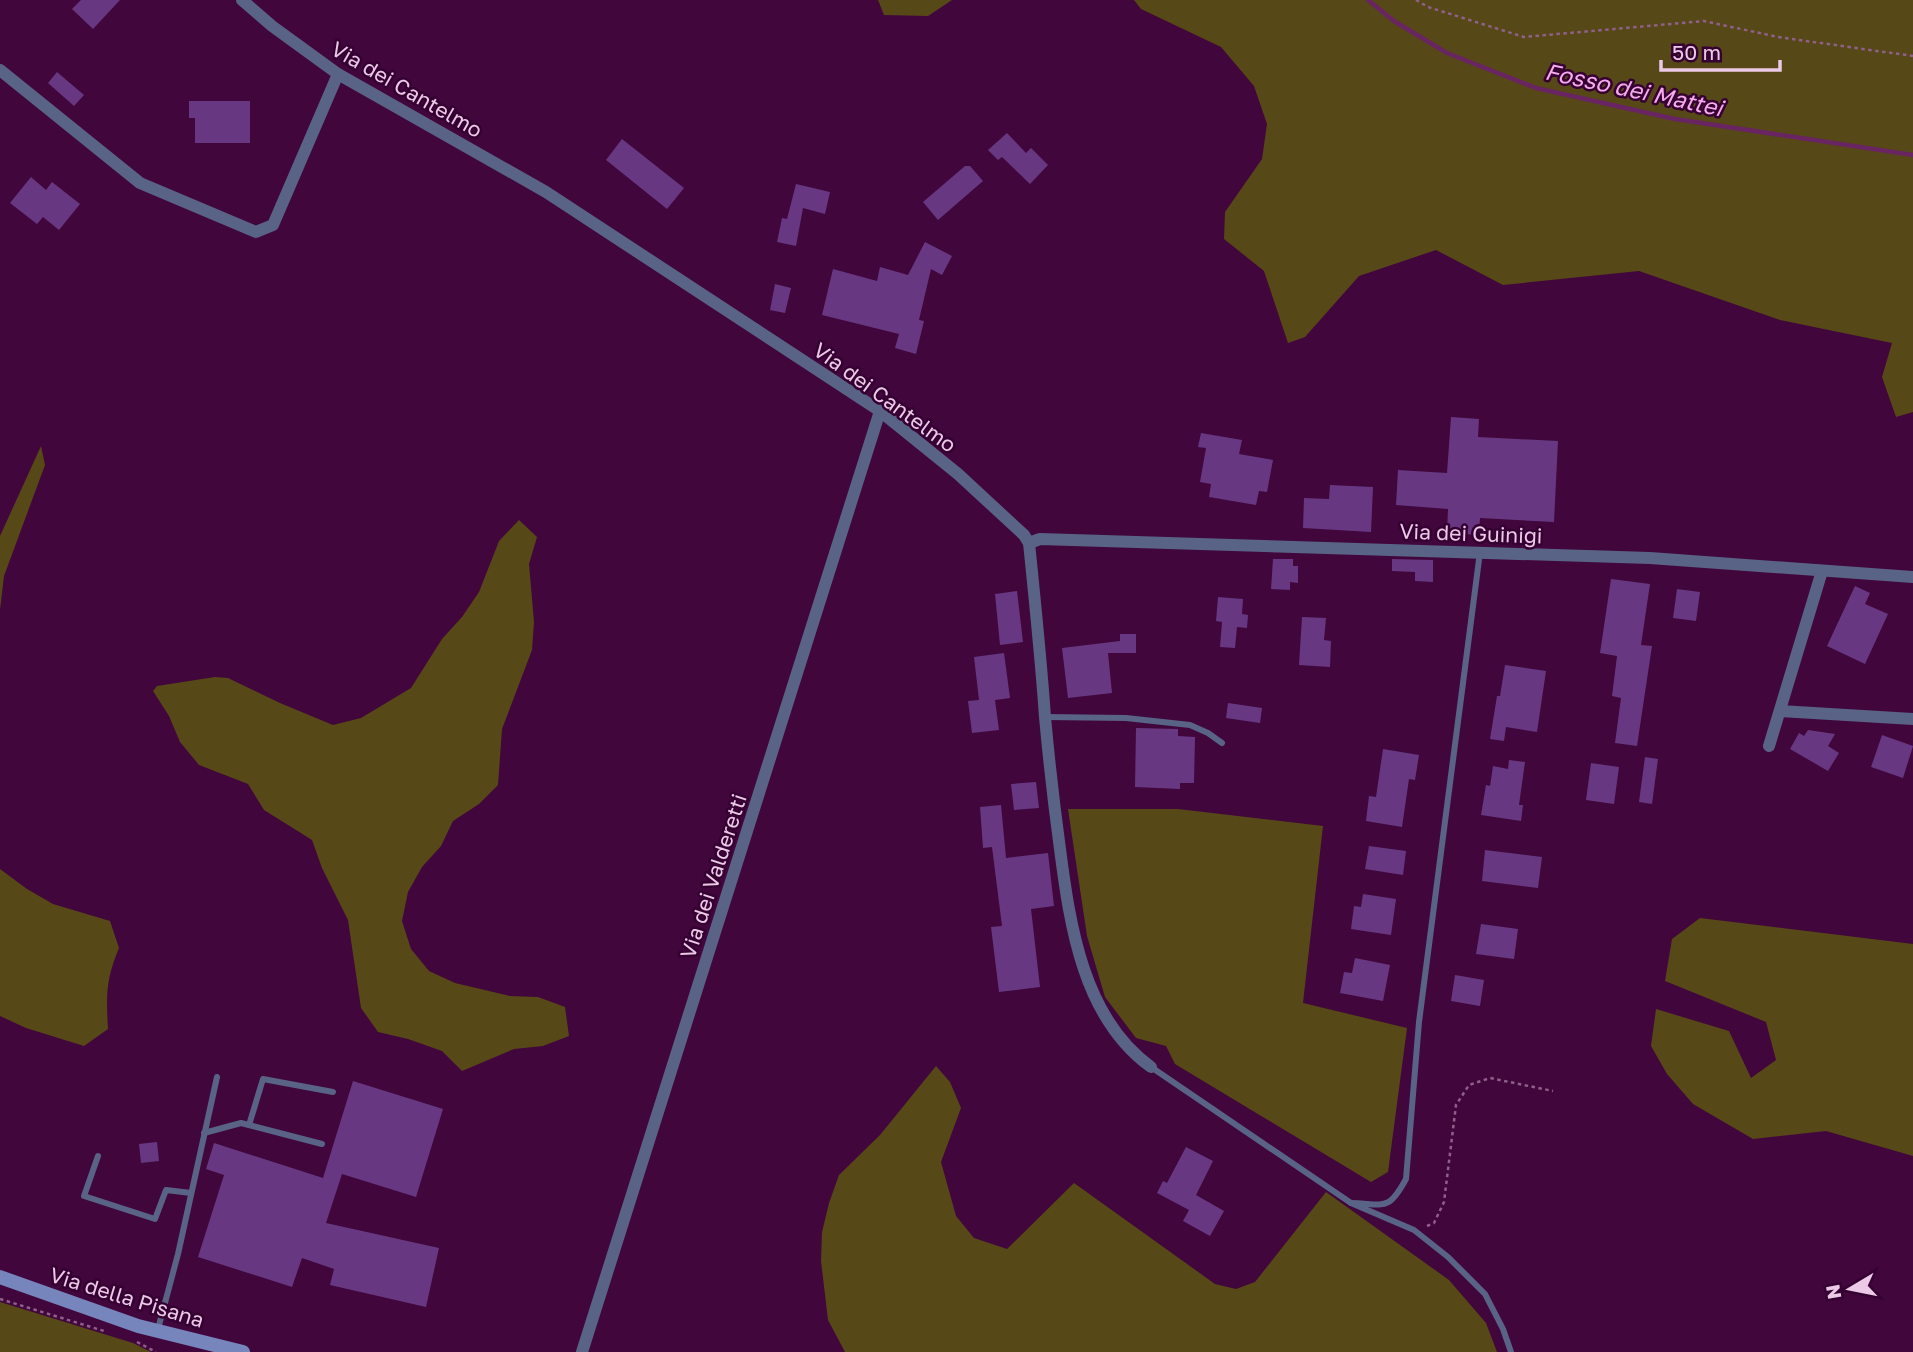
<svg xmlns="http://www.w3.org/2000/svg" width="1913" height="1352" viewBox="0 0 1913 1352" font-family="'Golos Text',sans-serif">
  <rect width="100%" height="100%" fill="#41063c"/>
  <g fill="#574817">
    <polygon points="878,0 952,0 928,16 884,15"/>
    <polygon points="1134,0 1913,0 1913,412 1896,417 1882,377 1892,343 1780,320 1639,271 1503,285 1436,250 1359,276 1305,337 1288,343 1264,271 1224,239 1225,212 1262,159 1267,124 1254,86 1221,47 1141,9"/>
    <polygon points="41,446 45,465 4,576 0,610 0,536"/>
    <polygon points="519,520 537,537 529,564 534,622 532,650 502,729 498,785 479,804 453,821 441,846 422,867 408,892 402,921 411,949 429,971 455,983 510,996 538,997 565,1007 569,1036 543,1046 514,1049 462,1071 442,1051 408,1039 378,1032 361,1008 348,920 322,868 312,840 264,810 248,784 199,765 180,742 169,716 153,691 157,686 215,677 228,678 280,703 333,725 361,718 411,688 442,639 462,617 479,592 499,541"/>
    <polygon points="1068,809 1178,809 1323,826 1303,1003 1407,1028 1388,1172 1371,1182 1175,1064 1166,1046 1136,1038 1105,997 1087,936"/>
    <path d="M0,869l27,20 26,15 57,17 9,27c-13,31 -13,47 -11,81l-24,17 -58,-18 -26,-12z"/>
    <polygon points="1700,918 1913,944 1913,1156 1826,1131 1753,1139 1693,1104 1667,1074 1651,1046 1656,1009 1729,1031 1751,1078 1776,1060 1766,1022 1665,981 1672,939"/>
    <polygon points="936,1066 950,1082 961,1108 941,1162 956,1216 974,1238 1007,1249 1074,1183 1215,1284 1236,1289 1255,1282 1326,1192 1449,1280 1486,1323 1497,1352 845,1352 828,1320 821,1261 822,1232 829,1203 839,1175 880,1135"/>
    <polygon points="0,1302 133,1343 151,1352 0,1352"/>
  </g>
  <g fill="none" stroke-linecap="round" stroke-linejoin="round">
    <polyline stroke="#682562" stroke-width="4.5" points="1368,0 1394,21 1447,53 1536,88 1675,119 1913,155"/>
  </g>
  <g fill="#673881">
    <polygon points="81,0 120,0 93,29 72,9"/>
    <polygon points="57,72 84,95 74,106 48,83"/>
    <polygon points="189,101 250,101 250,143 195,143 195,118 189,118"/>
    <polygon points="1007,133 1026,153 1031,148 1048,165 1030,184 1002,157 998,160 988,150"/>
    <polygon points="622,139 684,188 667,209 606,160"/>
    <polygon points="965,166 970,166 983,181 938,220 923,202"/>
    <polygon points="31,177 46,190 52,182 80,204 59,230 43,217 37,224 10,203"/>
    <polygon points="796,184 830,192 825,214 803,208 796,246 777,242 782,218 787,219"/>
    <polygon points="925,242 952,256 942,275 931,269 919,320 924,321 916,354 895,348 899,334 822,315 833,269 877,281 880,267 908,275"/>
    <polygon points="775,284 791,288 785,313 770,310"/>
    <polygon points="1451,417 1479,419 1478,437 1558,441 1554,522 1480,518 1479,535 1447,533 1448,509 1396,505 1398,470 1447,473"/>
    <polygon points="1201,433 1242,440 1239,454 1273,460 1267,492 1259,491 1256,505 1209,497 1211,484 1200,482 1206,448 1198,447"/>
    <polygon points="1330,485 1373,487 1371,532 1303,528 1304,498 1329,499"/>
    <polygon points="1273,559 1293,559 1293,566 1298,566 1298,583 1290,582 1290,590 1271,589"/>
    <polygon points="1392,559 1433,560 1433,582 1415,581 1415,572 1392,571"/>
    <polygon points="1611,579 1650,584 1641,645 1652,646 1637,746 1615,743 1621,698 1612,696 1617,656 1600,653"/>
    <polygon points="1855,586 1870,593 1865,604 1888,614 1865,664 1827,646"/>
    <polygon points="1677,589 1700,592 1696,621 1673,618"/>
    <polygon points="1017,591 1023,642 1000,645 995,594"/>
    <polygon points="1218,597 1243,599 1242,614 1248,615 1247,628 1237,627 1235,648 1220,647 1222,622 1216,621"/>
    <polygon points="1302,617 1326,618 1324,640 1331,641 1330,667 1299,665"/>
    <polygon points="1120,634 1136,634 1136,653 1108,653 1112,693 1068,698 1062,648 1120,641"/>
    <polygon points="1004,653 1010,698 995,700 999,730 972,733 968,701 979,700 974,657"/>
    <polygon points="1505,665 1546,671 1537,732 1506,727 1504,741 1490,739 1497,696 1500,696"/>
    <polygon points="1228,703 1262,708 1260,723 1226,718"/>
    <polygon points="1136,728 1178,729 1178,736 1195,737 1194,783 1180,783 1180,789 1135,787"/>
    <polygon points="1808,730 1835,734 1828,746 1839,753 1828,771 1790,749 1799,733 1804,736"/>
    <polygon points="1882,735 1913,746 1903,778 1871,767"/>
    <polygon points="1383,749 1419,755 1415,780 1409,779 1402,827 1366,821 1369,796 1376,797"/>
    <polygon points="1645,757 1658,759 1652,804 1639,802"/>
    <polygon points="1509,760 1525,762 1519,805 1523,805 1521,821 1481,815 1486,785 1490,786 1493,766 1508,769"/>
    <polygon points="1591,763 1619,767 1614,804 1586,800"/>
    <polygon points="1036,782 1039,808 1014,810 1011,784"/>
    <polygon points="1001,805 1006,858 1048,853 1054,906 1031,909 1040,987 999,992 991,927 1002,926 992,847 983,848 980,807"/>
    <polygon points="1369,846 1406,851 1403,875 1365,869"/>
    <polygon points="1485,850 1542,857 1538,888 1482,881"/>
    <polygon points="1363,894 1396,899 1391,935 1351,929 1354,906 1361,907"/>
    <polygon points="1481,924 1518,929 1514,959 1476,954"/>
    <polygon points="1355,958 1390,965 1383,1001 1340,993 1344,972 1352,973"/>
    <polygon points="1455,975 1484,980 1480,1006 1451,1001"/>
    <polygon points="353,1081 443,1109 416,1197 342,1174 326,1223 439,1248 426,1307 330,1285 334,1269 302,1258 292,1287 198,1257 224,1175 206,1169 214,1143 323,1178"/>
    <polygon points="157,1142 159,1161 141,1163 139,1144"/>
    <polygon points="1186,1147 1213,1161 1196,1195 1224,1211 1210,1236 1183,1221 1189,1210 1157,1193 1163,1181 1167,1183"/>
  </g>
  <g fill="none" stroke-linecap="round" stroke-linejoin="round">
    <g stroke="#8f608a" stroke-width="2.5" stroke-dasharray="3.5 3.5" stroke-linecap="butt">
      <polyline points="1416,0 1428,7 1524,37 1704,21 1778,37 1913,56"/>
      <polyline points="1427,1226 1434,1223 1444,1202 1456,1105 1469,1085 1490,1078 1553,1091"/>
      <polyline points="0,1299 104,1331"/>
      <polyline points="137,1342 156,1352"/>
    </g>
    <g stroke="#596385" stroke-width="6">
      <polyline points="1045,717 1126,718 1190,725 1208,733 1222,743"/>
      <polyline points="1151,1067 1351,1203 1414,1230 1448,1257 1485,1294 1503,1329 1511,1352"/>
      <polyline points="249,1125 263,1079 333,1092"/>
      <polyline points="204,1133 241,1123 322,1144"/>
      <polyline points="98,1156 84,1196 155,1219 166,1190 191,1193"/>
      <path d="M1351,1203c34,1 37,9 55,-24l13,-157 61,-470"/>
      <polyline points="158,1329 178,1254 217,1077"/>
    </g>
    <g stroke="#596385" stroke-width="12">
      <path d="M242,0l30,26 66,48 208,118 334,219 78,63 66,61 5,8c6,58 12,116 16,174 4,44 9,88 15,132 10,77 23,169 91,218"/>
      <polyline points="0,70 140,183 256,232 273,225 338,74"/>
      <polyline points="1029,543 1040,539 1650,558 1913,577"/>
      <polyline points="1780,711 1913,719"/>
      <polyline points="1769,746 1822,571"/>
      <polyline points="582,1352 880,411"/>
    </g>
    <polyline stroke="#7685bc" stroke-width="14" points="0,1277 138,1326 243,1352"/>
  </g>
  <g text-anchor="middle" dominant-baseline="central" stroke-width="5" stroke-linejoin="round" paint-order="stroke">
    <g font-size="21" fill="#eccae7" stroke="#350032">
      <text transform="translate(407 89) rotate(30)">Via dei Cantelmo</text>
      <text transform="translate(885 397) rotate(36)">Via dei Cantelmo</text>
      <text transform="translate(1471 533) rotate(2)">Via dei Guinigi</text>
      <text transform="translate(713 876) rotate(-72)">Via dei Valderetti</text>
      <text transform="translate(127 1297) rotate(17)">Via della Pisana</text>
    </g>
    <g font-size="23" font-style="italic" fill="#f7aaec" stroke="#350032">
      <text transform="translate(1634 89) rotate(12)">Fosso dei Mattei</text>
    </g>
  </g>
  <g transform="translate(1850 1289) rotate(260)" stroke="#350032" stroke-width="5" paint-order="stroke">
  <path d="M0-5L12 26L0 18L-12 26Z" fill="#eccae7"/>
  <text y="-10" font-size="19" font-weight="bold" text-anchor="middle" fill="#eccae7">N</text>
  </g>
  <path d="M1661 60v10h119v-10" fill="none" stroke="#eccae7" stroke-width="3.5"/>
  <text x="1672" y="60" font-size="21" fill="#eccae7" stroke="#350032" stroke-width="5" paint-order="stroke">50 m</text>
</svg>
